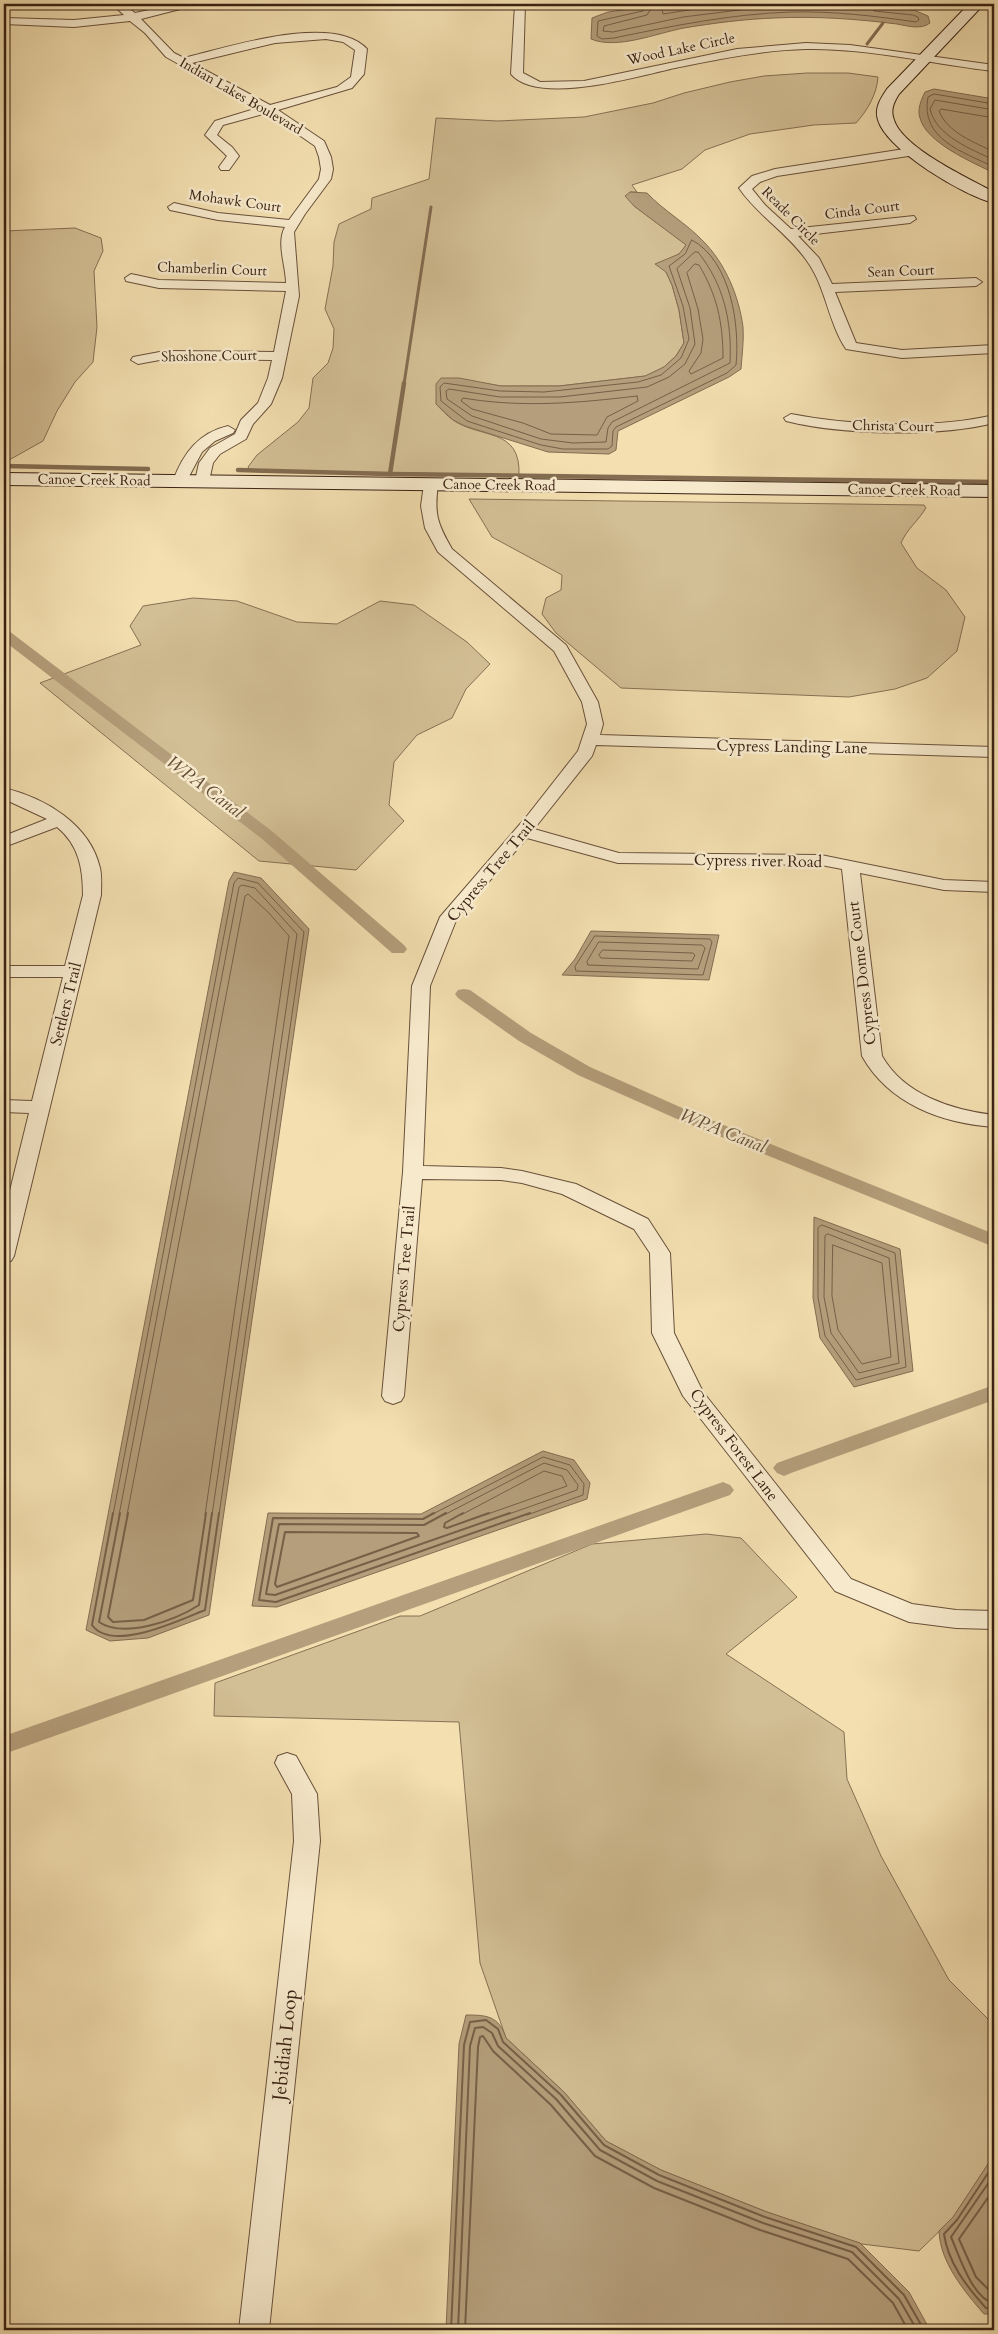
<svg xmlns="http://www.w3.org/2000/svg" width="998" height="2334" viewBox="0 0 998 2334" font-family="Cardo,serif">
  <rect width="100%" height="100%" fill="#f3dfb0"/>
  <filter id="stains"><feTurbulence type="fractalNoise" baseFrequency=".004" numOctaves="4"/><feColorMatrix values="0 0 0 0 .2 0 0 0 0 .09 0 0 0 0 .02 0 0 0 .5 -.17"/></filter>
  <radialGradient id="worn" r=".72"><stop offset=".6" stop-color="#630" stop-opacity="0"/><stop offset="1" stop-color="#630" stop-opacity=".3"/></radialGradient>
  <g fill="#d3bf95" stroke="#867054">
    <path d="M807,73h41l30,4c-1,17 -11,34 -22,46l-42,2 -64,9 -45,16 -23,19 -50,16 5,7h-7l4,14 53,39 -8,9 -13,7v11l6,13 7,25 5,33 -8,13 -12,11 -18,9 -87,10h-58l-19,-3 -46,21c5,5 11,12 17,16 27,19 68,7 66,55l-269,-5 -2,-3 9,-12 41,-33 11,-14 4,-30 15,-15 5,-15 1,-19 -9,-20 8,-43 1,-24 5,-18 32,-15 1,-11 57,-19 7,-61 62,3 86,-4 69,-14 31,-10 46,-11 34,-6z"/>
    <polygon points="75,228 101,238 103,251 94,271 97,327 93,362 75,382 57,411 43,441 9,460 4,458 4,231"/>
    <path d="M469,499l455,6 2,3c-8,13 -19,21 -25,35l16,25 29,22 19,27 -8,34 -30,27 -32,11 -46,8 -228,-9 -65,-55 -14,-19 4,-16 15,-8 1,-15 -70,-38z"/>
    <polygon points="193,598 237,601 297,622 337,624 380,601 414,605 467,642 490,664 466,689 452,718 417,735 394,762 389,805 404,821 356,870 259,861 40,683 141,645 130,626 143,606"/>
    <polygon points="706,1534 741,1538 797,1597 726,1654 844,1732 847,1779 881,1856 949,1980 994,2025 994,2155 953,2218 919,2251 862,2244 767,2212 661,2170 606,2141 564,2092 506,2038 480,1963 459,1722 214,1716 215,1683 400,1616 420,1616 592,1544"/>
  </g>
  <g fill="#b49e7b" stroke="#836c51">
    <path d="M666,4h186l62,6 14,6 2,7c-9,7 -22,3 -33,1 -40,-5 -81,-8 -122,-6 -30,1 -61,5 -91,10 -27,5 -67,22 -93,11l1,-21 16,-6z"/>
    <path d="M934,89l60,10v74c-20,-10 -68,-30 -74,-55 -3,-8 1,-18 5,-26z"/>
    <path d="M630,192l17,1c17,18 39,30 56,48 22,22 36,55 40,86 1,13 -1,28 -2,42l-12,8 -111,54 -2,19 -7,4 -61,-2 -83,-26 -12,-6 -17,-16v-20l5,-6h18l42,8h58l86,-10 19,-9 12,-11 8,-13 -5,-33 -7,-25 -6,-13 -11,-8 24,-10 7,-9 -52,-39 -9,-10z"/>
    <polygon points="234,872 261,878 309,929 209,1615 148,1638 110,1641 86,1630 229,881"/>
    <polygon points="591,931 719,935 709,980 562,975 575,959"/>
    <polygon points="814,1217 900,1249 913,1371 854,1387 820,1338 813,1298"/>
    <polygon points="543,1451 574,1460 590,1483 587,1499 277,1607 252,1606 268,1513 421,1514"/>
    <path d="M466,2015c21,0 33,1 40,23l58,54 42,49 55,29 106,42 93,31 49,49 21,38h-484l13,-286z"/>
    <path d="M994,2155v159h-10c-20,-23 -44,-52 -45,-83l14,-14z"/>
  </g>
  <g fill="none" stroke-linecap="round" stroke-linejoin="round">
    <g stroke="#766047" stroke-width="1">
      <path d="M648,4l-5,7 -45,10 -1,15 5,3 12,-1c58,-12 117,-24 177,-26 42,-1 84,4 125,10l3,-2 -1,-3 -5,-2 -39,-4 -4,-7"/>
      <polyline points="654,4 647,15 604,26 603,31 613,32 683,17 772,6 861,8 864,4"/>
      <polyline points="661,4 663,14 728,4"/>
      <path d="M994,104l-60,-10 -6,3c-8,42 35,55 66,70"/>
      <path d="M994,110l-59,-10 -5,9c6,27 41,40 64,51"/>
      <path d="M994,118l-53,-9 -2,2c9,22 35,31 55,41"/>
      <path d="M692,240c39,21 48,86 44,125l-9,8 -111,54 -3,4 -1,15 -4,3h-45l-22,-4 -74,-24 -26,-20 -1,-14 4,-4 56,8 44,1 94,-10 23,-7 20,-17 8,-19 -6,-33 -14,-40 16,-12z"/>
      <path d="M695,252h3c26,33 34,69 32,111l-118,59 -4,6 -2,14 -33,1 -32,-4 -69,-23 -25,-17 -1,-8 3,-2 51,8h60l87,-10 22,-10 16,-13 10,-20 -5,-36 -13,-39z"/>
      <path d="M695,264l4,1c18,30 24,58 24,93l-32,16 -2,-3 12,-18 2,-14 -5,-30 -11,-36z"/>
      <path d="M637,396l1,5 -31,16 -10,18 -46,-1 -28,-11 -51,-14 -11,-8 2,-3c59,10 115,5 174,-2z"/>
      <polygon points="595,936 710,939 712,942 703,975 576,971 575,967"/>
      <polygon points="599,942 702,945 705,948 698,969 588,965 587,962"/>
      <polygon points="603,950 693,953 695,955 692,961 601,958 599,955"/>
      <polygon points="822,1225 895,1253 906,1367 856,1380 825,1336 818,1297 818,1228"/>
      <polygon points="828,1234 889,1258 899,1363 859,1373 831,1333 824,1297 825,1236"/>
      <polygon points="833,1245 882,1263 891,1357 862,1364 838,1330 832,1296"/>
      <polyline points="113,1515 234,883 238,878 258,883 304,932 219,1515"/>
      <polyline points="119,1515 239,887 242,885 255,888 297,934 212,1515"/>
      <polyline points="127,1515 245,896 248,894 268,912 289,936 205,1515"/>
      <polyline points="431,1515 543,1457 570,1465 584,1484 583,1495 527,1515"/>
      <polyline points="444,1515 544,1463 567,1470 578,1485 577,1490 506,1515"/>
      <polyline points="461,1515 544,1471 562,1476 567,1486 485,1515"/>
    </g>
    <g stroke="#766047" stroke-width="2">
      <path d="M113,1513l-21,112c20,28 88,-5 113,-15l14,-97"/>
      <path d="M120,1513l-21,109c25,17 77,-2 100,-17l13,-92"/>
      <polyline points="128,1513 108,1617 113,1622 144,1620 193,1600 206,1513"/>
      <polyline points="434,1513 423,1519 273,1518 259,1600 276,1602 530,1513"/>
      <polyline points="446,1513 424,1525 279,1524 266,1594 275,1595 510,1513"/>
      <polyline points="463,1513 445,1523 444,1527 447,1528 489,1513"/>
      <polygon points="285,1532 417,1533 419,1536 277,1587 275,1584"/>
      <path d="M994,2164l-37,56 -13,14c4,29 23,53 42,74l8,1"/>
      <path d="M994,2175l-43,62c8,18 22,63 43,66"/>
      <polyline points="994,2189 959,2239 976,2277 994,2295"/>
      <polyline points="451,2330 464,2045 470,2022 486,2020 498,2029 503,2042 561,2095 604,2145 659,2175 765,2217 856,2247 904,2295 924,2330"/>
      <polyline points="458,2330 470,2046 475,2028 483,2027 492,2033 498,2046 556,2099 600,2150 657,2181 763,2223 852,2252 899,2299 917,2330"/>
      <polyline points="465,2330 478,2047 480,2037 483,2036 493,2051 551,2105 595,2156 654,2188 760,2230 848,2259 893,2303 908,2330"/>
    </g>
    <g stroke="#836c51" stroke-width="3">
      <polyline points="867,44 883,23"/>
      <polyline points="404,384 431,207"/>
    </g>
    <g stroke="#836c51" stroke-width="4.5">
      <polyline points="4,466 148,469"/>
      <polyline points="238,470 390,474 404,383"/>
      <polyline points="390,474 994,482"/>
    </g>
    <g fill="#b49e7b" fill-rule="evenodd">
      <polygon points="4,630 9,631 273,832 404,945 407,949 404,953 392,953 261,838 4,641"/>
      <polygon points="464,989 470,990 531,1033 590,1067 689,1111 994,1234 994,1247 677,1119 578,1075 519,1041 458,998 455,994 458,990"/>
      <polygon points="994,1385 994,1400 791,1473 784,1476 777,1473 773,1468 777,1463"/>
      <polygon points="723,1482 730,1485 734,1490 730,1495 4,1754 4,1736"/>
    </g>
    <defs>
      <g id="street">
        <path d="M112,4h11l12,9 42,-9h16l-1,2 -51,13 33,34 10,5c41,-10 150,-46 183,-9l-3,25 -12,14 -74,22 46,31 7,16 2,12 -2,10 -26,35 -11,18 5,64 -17,82 -11,26 -18,20 -7,15 -26,15 -7,9 -4,18 -7,4 -7,-4 4,-18 11,-15 25,-14 6,-14 17,-17 10,-25 4,-18 -107,-1 -27,5 -7,-4 2,-3 32,-6 109,1 12,-61 -127,-3 -33,-7 -1,-3 6,-4 28,6 127,3c0,-17 -10,-40 -1,-56l-67,-7 -48,-10 -2,-3 6,-4 44,10 71,7 30,-41 2,-10 -2,-12 -4,-11 -48,-33 -44,12 -6,10 15,12 7,9 -10,14h-8l-2,-3 8,-11 -22,-21 10,-14 43,-13 -92,-51 -21,-24 -15,-12 -56,6 -70,-3v-6l70,2 50,-5zM326,39l17,3 12,8 -4,27 -14,10 -67,18 -78,-42 83,-20z"/>
        <path d="M515,4h10l-2,69 17,9 44,-1 153,-32 69,-6 44,2 144,20v6c-62,-7 -125,-23 -188,-22 -44,1 -87,10 -131,19 -36,8 -137,38 -164,6z"/>
        <path d="M911,148l4,1 2,3 -2,3 -138,21 -17,6 -8,7 13,16 26,24 123,-13 2,3 -6,4 -112,13 21,22 13,26 144,-6 6,4 -6,4 -141,6 21,51 46,7 92,-5v8l-92,5 -56,-9c-18,-27 -20,-62 -39,-88 -19,-28 -49,-45 -68,-73l13,-12 23,-7z"/>
        <path d="M791,414c60,12 144,15 203,1v8c-56,14 -152,12 -208,-2l-2,-3z"/>
        <path d="M228,426l7,4 -2,3 -18,8 -13,11 -17,32h-10l-2,-3c10,-27 25,-48 55,-55z"/>
        <path d="M431,480l7,4c-4,30 -1,39 14,65l114,96 32,57 5,22 -3,11 394,12v10l-398,-12 -4,11 -58,73 85,24 202,2 123,25 50,2v10l-50,-2 -84,-17 22,183c22,39 70,54 112,59v12c-53,-4 -105,-23 -132,-71l-20,-187 -21,-4 -203,-2 -91,-25 -70,80 -27,68 -7,180 78,2 21,3 54,13 72,35 22,34 4,80 29,59 148,187 61,25 44,6 38,1v18l-38,-1 -47,-6 -74,-31 -152,-195 -31,-63 -2,-80 -16,-24 -72,-35 -40,-11 -21,-3 -79,-1 -18,217 -3,5 -8,3 -8,-3 -3,-5 21,-224 9,-186 28,-69 87,-101 51,-65 9,-27 -5,-22 -28,-51 -116,-99 -13,-24 -4,-22 3,-22z"/>
        <path d="M4,788c41,10 86,36 96,80 2,9 1,18 1,27l-87,361 -3,5 -7,2v-48l25,-102 -25,-1v-12l28,1 31,-124h-59v-11h61l18,-71c0,-26 -4,-50 -26,-68l-53,20v-11l43,-17 -43,-20z"/>
        <polygon points="287,1753 296,1756 317,1794 320,1841 269,2330 239,2330 294,1841 292,1794 275,1763 278,1756"/>
      </g>
      <g id="secondary">
        <path d="M969,4h15l-85,90c-5,8 -9,16 -5,26 9,28 74,58 100,72v11c-30,-7 -107,-53 -116,-83 -4,-12 3,-22 9,-31z"/>
        <polygon points="4,473 994,485 994,497 4,485"/>
      </g>
    </defs>
    <use href="#street" stroke="#68503a" stroke-width="2"/>
    <use href="#secondary" stroke="#392113" stroke-width="2"/>
    <use href="#street" fill="#f7eacc" fill-rule="evenodd"/>
    <use href="#secondary" fill="#f7eacc" fill-rule="evenodd"/>
  </g>
  <g text-anchor="middle" dominant-baseline="central" stroke-width="5" stroke-linejoin="round" paint-order="stroke">
    <g font-size="14" fill="#392113" stroke="#f7eacc">
      <text transform="translate(681 49) rotate(-12)">Wood Lake Circle</text>
      <text transform="translate(241 96) rotate(30)">Indian Lakes Boulevard</text>
      <text transform="translate(235 201) rotate(8)">Mohawk Court</text>
      <text transform="translate(862 210) rotate(-7)">Cinda Court</text>
      <text transform="translate(791 216) rotate(45)">Reade Circle</text>
      <text transform="translate(212 269) rotate(2)">Chamberlin Court</text>
      <text transform="translate(901 271) rotate(-2)">Sean Court</text>
      <text transform="translate(209 356) rotate(-1)">Shoshone Court</text>
      <text transform="translate(893 426) rotate(1)">Christa Court</text>
      <text transform="translate(94 480) rotate(1)">Canoe Creek Road</text>
      <text transform="translate(499 485) rotate(1)">Canoe Creek Road</text>
      <text transform="translate(904 490) rotate(1)">Canoe Creek Road</text>
    </g>
    <g font-size="16" fill="#392113" stroke="#f7eacc">
      <text transform="translate(792 747) rotate(1)">Cypress Landing Lane</text>
      <text transform="translate(758 861) rotate(1)">Cypress river Road</text>
      <text transform="translate(491 871) rotate(-50)">Cypress Tree Trail</text>
      <text transform="translate(862 973) rotate(-97)">Cypress Dome Court</text>
      <text transform="translate(66 1004) rotate(-76)">Settlers Trail</text>
      <text transform="translate(404 1269) rotate(-85)">Cypress Tree Trail</text>
      <text transform="translate(734 1445) rotate(53)">Cypress Forest Lane</text>
    </g>
    <g font-size="18" font-style="italic" fill="#644d37" stroke="#f7eacc">
      <text transform="translate(205 787) rotate(37)">WPA Canal</text>
      <text transform="translate(723 1131) rotate(22)">WPA Canal</text>
    </g>
    <g font-size="19" fill="#392113" stroke="#f7eacc">
      <text transform="translate(285 2045) rotate(-84)">Jebidiah Loop</text>
    </g>
  </g>
  <rect width="998" height="2334" fill="none" stroke="#f3dfb0" stroke-width="20"/>
  <rect x="5" y="5" width="988" height="2324" fill="none" stroke="#392113" stroke-width="2.5"/>
  <rect x="10" y="10" width="978" height="2314" fill="none" stroke="#392113"/>
  <rect width="100%" height="100%" filter="url(#stains)"/>
  <rect width="100%" height="100%" fill="url(#worn)"/>
</svg>
